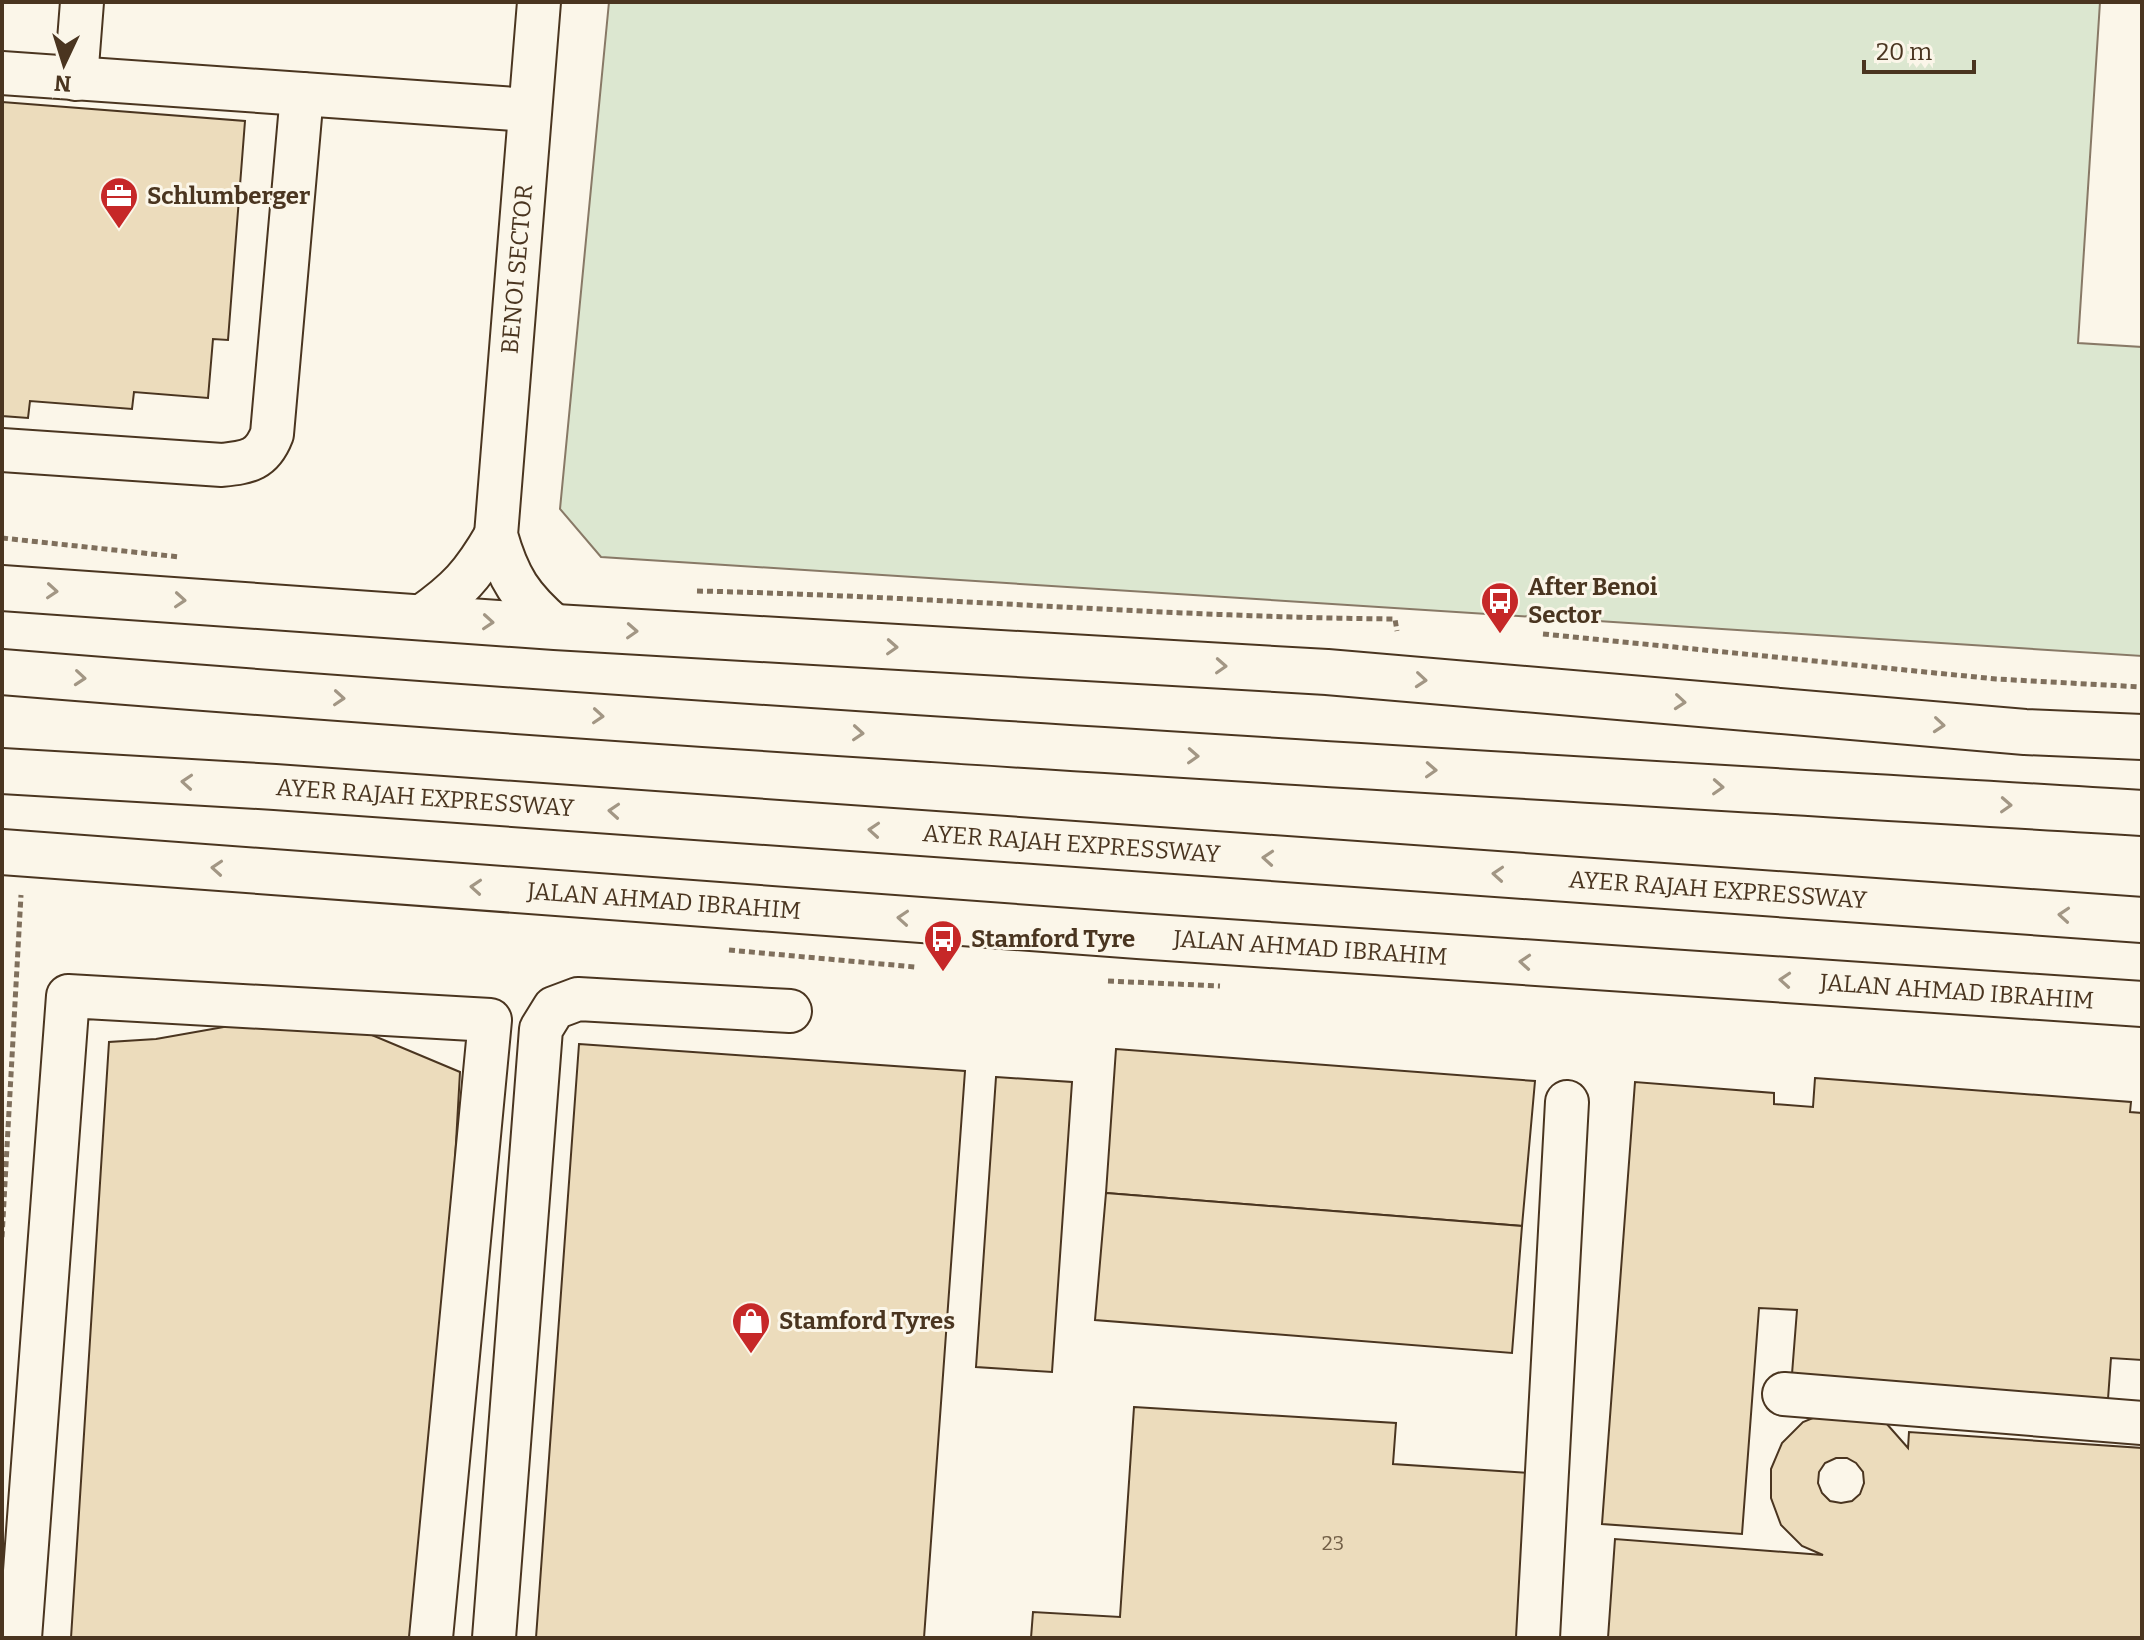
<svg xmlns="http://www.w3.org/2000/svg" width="2144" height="1640" viewBox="0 0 2144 1640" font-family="Bitter,serif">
  <rect width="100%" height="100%" fill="#fbf6e9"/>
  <polygon fill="#dce7d0" stroke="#887966" stroke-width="2" points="609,2 2100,2 2078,343 2142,347 2142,656 601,557 560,509"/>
  <g fill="#ecdcbc" stroke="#4a3520" stroke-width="2" fill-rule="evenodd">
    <polygon points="2,102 245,121 228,340 213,339 208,398 134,392 132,409 30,401 28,418 2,416"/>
    <polygon points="235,1025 360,1030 460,1072 428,1638 71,1638 109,1042 156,1039"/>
    <polygon points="579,1044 965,1071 924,1638 536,1638"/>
    <polygon points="1116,1049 1535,1081 1522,1226 1106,1193"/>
    <polygon points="996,1077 1072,1082 1052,1372 976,1367"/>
    <polygon points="1815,1078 2131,1102 2130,1112 2142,1113 2142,1360 2111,1358 2108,1399 1792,1374 1797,1310 1759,1308 1742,1534 1602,1524 1635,1082 1774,1093 1774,1104 1813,1107"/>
    <polygon points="1106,1193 1522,1226 1512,1353 1095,1320"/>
    <polygon points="1134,1407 1396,1423 1393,1464 1545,1474 1535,1638 1031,1638 1033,1612 1120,1617"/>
    <path d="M1830,1411l56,12 22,25 1,-16 233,16v190h-534l7,-99 208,16 -21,-9 -21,-21 -10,-27v-29l11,-26 21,-21zM1836,1458h11l9,5 7,9 1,11 -4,11 -8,7 -11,2 -11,-2 -8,-8 -4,-10 1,-11 6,-9z"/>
  </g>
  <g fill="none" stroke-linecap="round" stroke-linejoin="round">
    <defs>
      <g id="minor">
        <path d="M539,2l-43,533c12,43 25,63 59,92"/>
        <polyline points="2,73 530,110"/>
        <polyline points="76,79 82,2"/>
        <path d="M2,450l220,15c27,-3 40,-5 50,-31l30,-340"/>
        <path d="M421,617c37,-26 52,-42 75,-82"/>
        <polyline points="1784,1394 2142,1423"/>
        <polyline points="20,1638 68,996 490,1020 431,1638"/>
        <polyline points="494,1638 541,1029 554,1008 578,999 790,1011"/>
        <polyline points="1538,1638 1567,1102"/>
      </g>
      <g id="major">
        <polyline points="2,588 555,627 1327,672 2025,732 2142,737"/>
        <path id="s1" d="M2,852l1136,84 1004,68"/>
      </g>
      <g id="highway">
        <path d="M2,672c713,58 1427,98 2140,141"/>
        <path id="s2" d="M2,771l273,16 1867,133"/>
      </g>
    </defs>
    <use href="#minor" stroke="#4a3520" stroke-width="46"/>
    <use href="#major" stroke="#4a3520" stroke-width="48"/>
    <use href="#highway" stroke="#4a3520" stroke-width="48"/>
    <g stroke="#7f6f5c" stroke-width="5" stroke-dasharray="6 4" stroke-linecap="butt">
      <polyline points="2,538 180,557"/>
      <path d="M697,591c233,5 465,26 698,28l2,12"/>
      <polyline points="1543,634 1996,679 2142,687"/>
      <polyline points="729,950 915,967"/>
      <polyline points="1108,981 1220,986"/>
      <polyline points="2,1237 21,895"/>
    </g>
    <use href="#minor" stroke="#fbf6e9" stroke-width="42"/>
    <use href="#major" stroke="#fbf6e9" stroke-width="44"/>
    <use href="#highway" stroke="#fbf6e9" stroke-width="44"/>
  </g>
  <defs><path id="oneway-chevron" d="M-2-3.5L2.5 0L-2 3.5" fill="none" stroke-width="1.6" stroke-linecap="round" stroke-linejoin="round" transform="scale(2)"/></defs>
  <g stroke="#a29684">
    <use href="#oneway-chevron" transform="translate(52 591) rotate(4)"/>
    <use href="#oneway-chevron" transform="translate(180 600) rotate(4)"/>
    <use href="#oneway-chevron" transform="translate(488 622) rotate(4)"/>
    <use href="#oneway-chevron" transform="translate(632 631) rotate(3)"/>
    <use href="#oneway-chevron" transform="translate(892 647) rotate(3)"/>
    <use href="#oneway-chevron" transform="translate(1221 666) rotate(3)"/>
    <use href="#oneway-chevron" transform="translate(80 678) rotate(5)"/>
    <use href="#oneway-chevron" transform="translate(1421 680) rotate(5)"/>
    <use href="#oneway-chevron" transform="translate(339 698) rotate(4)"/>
    <use href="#oneway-chevron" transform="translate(1680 702) rotate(5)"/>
    <use href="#oneway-chevron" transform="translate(598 716) rotate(4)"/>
    <use href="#oneway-chevron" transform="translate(1939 725) rotate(5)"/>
    <use href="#oneway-chevron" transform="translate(858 733) rotate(4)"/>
    <use href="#oneway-chevron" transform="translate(1193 756) rotate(3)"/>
    <use href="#oneway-chevron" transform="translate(1431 770) rotate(3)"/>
    <use href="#oneway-chevron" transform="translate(187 782) rotate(-176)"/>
    <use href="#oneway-chevron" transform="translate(1718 787) rotate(3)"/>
    <use href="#oneway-chevron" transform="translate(2006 805) rotate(3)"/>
    <use href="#oneway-chevron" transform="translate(614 811) rotate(-176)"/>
    <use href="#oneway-chevron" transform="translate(874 830) rotate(-176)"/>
    <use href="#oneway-chevron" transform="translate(1268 858) rotate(-176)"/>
    <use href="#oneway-chevron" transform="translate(217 868) rotate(-176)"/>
    <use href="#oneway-chevron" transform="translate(1498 874) rotate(-176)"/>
    <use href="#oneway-chevron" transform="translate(476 887) rotate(-176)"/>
    <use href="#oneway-chevron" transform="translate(2064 915) rotate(-176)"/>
    <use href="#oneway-chevron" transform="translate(903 918) rotate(-176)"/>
    <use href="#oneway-chevron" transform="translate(1525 962) rotate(-176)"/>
    <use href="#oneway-chevron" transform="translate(1785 980) rotate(-176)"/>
  </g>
  <defs>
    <symbol id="office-pin" viewBox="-11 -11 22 30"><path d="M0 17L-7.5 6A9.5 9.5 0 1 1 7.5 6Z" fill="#c62828" stroke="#fbf6e9"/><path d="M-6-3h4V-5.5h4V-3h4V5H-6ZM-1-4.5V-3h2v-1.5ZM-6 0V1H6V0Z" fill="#fff"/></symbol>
    <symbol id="bus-pin" viewBox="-11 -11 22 30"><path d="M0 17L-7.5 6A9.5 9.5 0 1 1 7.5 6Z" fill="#c62828" stroke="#fbf6e9"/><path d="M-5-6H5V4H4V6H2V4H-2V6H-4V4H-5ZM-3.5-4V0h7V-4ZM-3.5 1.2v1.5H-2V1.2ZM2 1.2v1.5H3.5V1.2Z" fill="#fff"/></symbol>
    <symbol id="shop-pin" viewBox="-11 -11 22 30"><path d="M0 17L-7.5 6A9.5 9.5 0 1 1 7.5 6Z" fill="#c62828" stroke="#fbf6e9"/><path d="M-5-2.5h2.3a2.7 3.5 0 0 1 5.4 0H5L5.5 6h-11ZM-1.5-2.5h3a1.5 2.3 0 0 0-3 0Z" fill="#fff"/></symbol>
  </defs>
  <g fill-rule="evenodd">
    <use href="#office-pin" x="97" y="174" width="44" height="60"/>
    <use href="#bus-pin" x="1478" y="579" width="44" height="60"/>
    <use href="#bus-pin" x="921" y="917" width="44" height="60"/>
    <use href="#shop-pin" x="729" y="1299" width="44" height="60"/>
  </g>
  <g text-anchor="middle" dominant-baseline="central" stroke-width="6" stroke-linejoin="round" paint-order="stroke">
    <g font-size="20" fill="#725f47">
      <text x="1333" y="1543">23</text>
    </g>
    <g font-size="24" font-weight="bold" fill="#4a3520" stroke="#fbf6e9" text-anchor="start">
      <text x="147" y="196">Schlumberger</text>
      <text x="1528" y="587">After Benoi<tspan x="1528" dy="28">Sector</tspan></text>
      <text x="971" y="939">Stamford Tyre</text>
      <text x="779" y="1321">Stamford Tyres</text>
    </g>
    <g font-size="24" fill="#4a3520" stroke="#fbf6e9">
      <text transform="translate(517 269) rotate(-85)">BENOI SECTOR</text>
      <text stroke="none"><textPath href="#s2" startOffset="424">AYER RAJAH EXPRESSWAY</textPath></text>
      <text stroke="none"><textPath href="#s2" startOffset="1072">AYER RAJAH EXPRESSWAY</textPath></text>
      <text stroke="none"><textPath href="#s2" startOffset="1720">AYER RAJAH EXPRESSWAY</textPath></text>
      <text stroke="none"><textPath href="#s1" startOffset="664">JALAN AHMAD IBRAHIM</textPath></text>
      <text stroke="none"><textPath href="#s1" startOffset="1312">JALAN AHMAD IBRAHIM</textPath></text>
      <text stroke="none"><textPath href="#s1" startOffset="1960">JALAN AHMAD IBRAHIM</textPath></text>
    </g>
  </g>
  <rect width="2144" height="1640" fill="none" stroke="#4a3520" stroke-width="8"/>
  <g transform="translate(64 64) rotate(184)" stroke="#fbf6e9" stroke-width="6" paint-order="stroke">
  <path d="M0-6L14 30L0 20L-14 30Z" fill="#4a3520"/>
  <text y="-12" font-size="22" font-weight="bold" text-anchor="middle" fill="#4a3520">N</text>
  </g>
  <path d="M1864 60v12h110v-12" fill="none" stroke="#4a3520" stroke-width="4"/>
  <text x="1876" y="60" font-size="24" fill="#4a3520" stroke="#fbf6e9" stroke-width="6" paint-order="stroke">20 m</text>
</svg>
